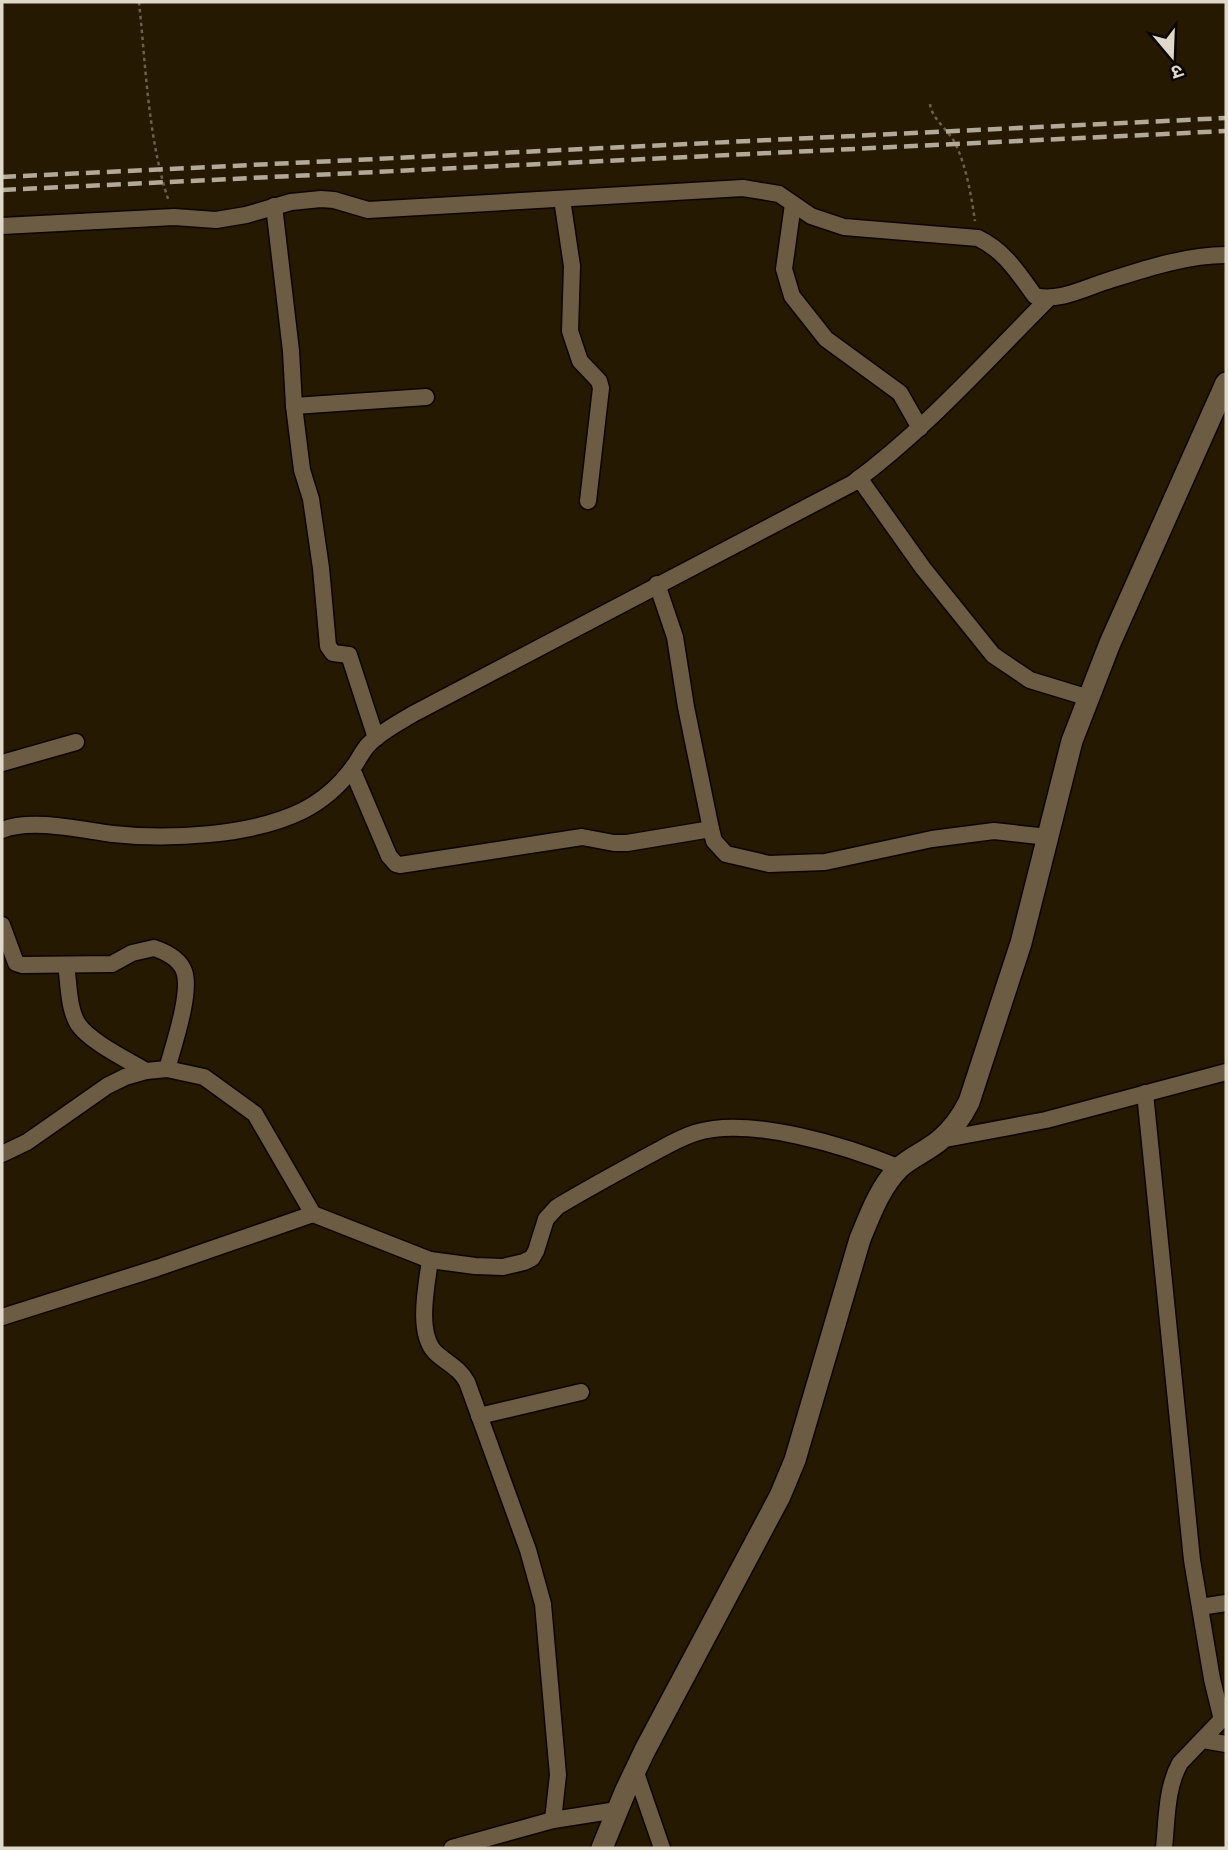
<svg xmlns="http://www.w3.org/2000/svg" width="1228" height="1850" viewBox="0 0 1228 1850" font-family="'Titillium Web','Noto Sans Devanagari',sans-serif">
  <rect width="100%" height="100%" fill="#251902"/>
  <g fill="none" stroke-linecap="round" stroke-linejoin="round">
    <defs>
      <g id="street">
        <polyline points="562,199 572,266 570,331 580,361 599,381 601,388 588,501"/>
        <polyline points="793,204 784,269 792,296 826,339 900,393 920,428"/>
        <polyline points="274,206 291,351 294,406 302,470 311,499 321,568 328,646 333,653 349,655 376,738"/>
        <path d="M2,226l172,-9 42,3 30,-5 45,-13 30,-3 13,1 34,10 375,-22 36,6 32,22 33,11 134,11c27,13 40,35 57,58 22,6 48,-7 69,-14 38,-12 81,-27 122,-27"/>
        <polyline points="294,406 426,397"/>
        <polyline points="859,478 923,568 993,655 1030,680 1089,698"/>
        <polyline points="657,584 675,637 686,707 711,829 714,841 726,854 769,864 825,862 932,839 994,831 1048,837"/>
        <polyline points="2,763 76,742"/>
        <polyline points="352,769 389,856 396,864 400,865 582,837 614,843 627,843 711,829"/>
        <path d="M2,830c30,-12 79,0 111,4 55,6 138,2 189,-23 20,-10 39,-27 52,-45 5,-7 9,-16 15,-22 13,-13 29,-21 44,-30l440,-231c72,-53 132,-121 196,-185"/>
        <path d="M2,925l14,38 6,2 90,-1 20,-11 22,-5c12,4 25,10 30,23 8,21 -11,76 -17,98"/>
        <path d="M66,965c3,18 2,43 12,59 12,18 50,36 68,47"/>
        <polyline points="1145,1093 1192,1560 1212,1679 1222,1720"/>
        <polyline points="940,1140 1046,1120 1226,1072"/>
        <path d="M2,1154l25,-12 80,-56 18,-9 21,-6 21,-2 37,8 51,37 58,100 117,46 45,6 28,1 21,-5 8,-4 4,-7 10,-32 11,-12c28,-17 56,-32 85,-48 18,-9 34,-20 53,-26 54,-18 154,14 205,35"/>
        <path d="M430,1260c-3,24 -14,72 5,92 11,11 24,15 32,30l61,168 15,54 15,171 -5,45"/>
        <polyline points="2,1317 157,1268 313,1214"/>
        <polyline points="479,1416 581,1392"/>
        <polyline points="1200,1607 1226,1603"/>
        <polyline points="1203,1740 1226,1744"/>
        <polyline points="635,1770 662,1848"/>
        <polyline points="452,1848 553,1820 617,1810"/>
        <path d="M1164,1848c3,-28 2,-60 16,-85l46,-48"/>
      </g>
      <path id="secondary" d="M602,1848l23,-56 20,-42 135,-254 15,-36 65,-221c10,-24 20,-52 39,-71 12,-11 28,-17 41,-28 12,-10 22,-24 29,-38l52,-159 51,-202 38,-98 116,-260"/>
    </defs>
    <use href="#street" stroke="#0e0400" stroke-width="19"/>
    <use href="#secondary" stroke="#0e0400" stroke-width="24"/>
    <g stroke="#6a604c" stroke-width="2.5" stroke-dasharray="3.5 3.5" stroke-linecap="butt">
      <path d="M139,2c7,66 9,137 30,200"/>
      <path d="M930,104c2,16 20,27 26,41 11,24 15,50 19,76"/>
    </g>
    <use href="#street" stroke="#6b5c43" stroke-width="16"/>
    <use href="#secondary" stroke="#6b5c43" stroke-width="21"/>
    <g stroke="#b2a998" stroke-width="4.5" stroke-dasharray="14 7" stroke-linecap="butt">
      <polyline points="2,177 1226,118"/>
      <polyline points="2,190 1226,131"/>
    </g>
  </g>
  <rect width="1228" height="1850" fill="none" stroke="#e0d8c9" stroke-width="7"/>
  <g transform="translate(1172 56) rotate(161)" stroke="#0a0501" stroke-width="5" paint-order="stroke">
  <path d="M0-5L12 26L0 18L-12 26Z" fill="#e0d8c9"/>
  <text y="-10" font-size="19" font-weight="bold" text-anchor="middle" fill="#e0d8c9">उ</text>
  </g>
</svg>
